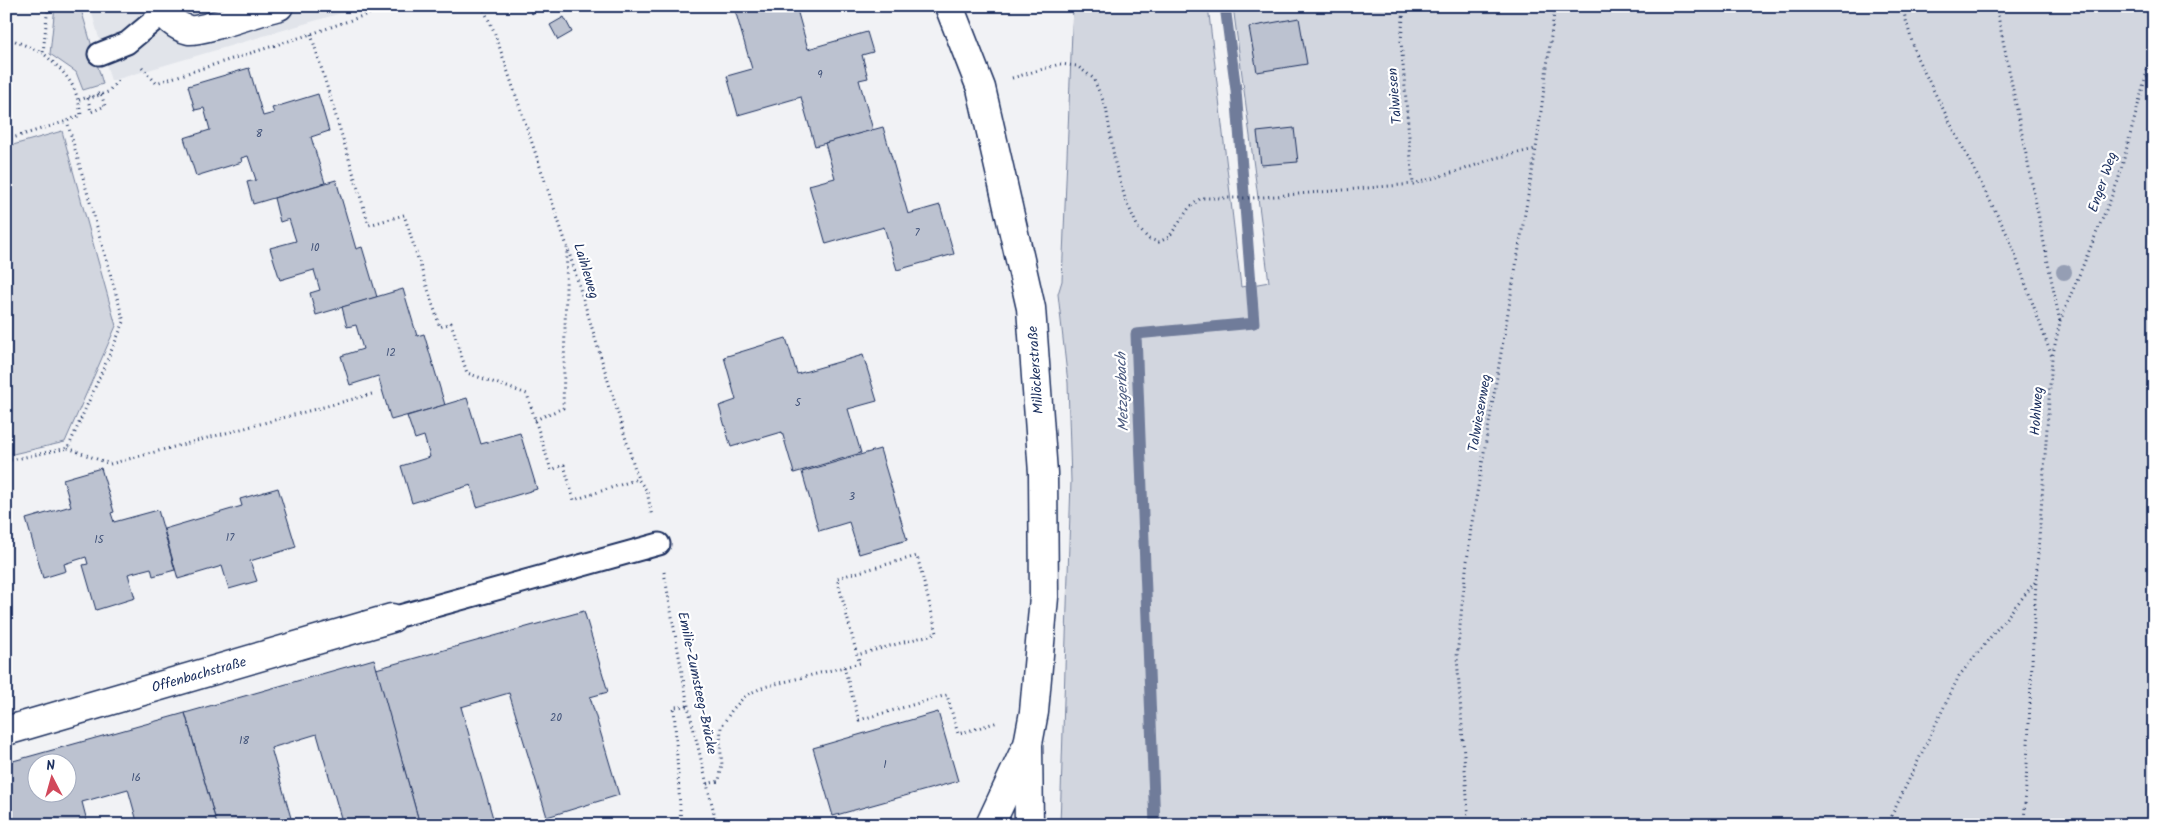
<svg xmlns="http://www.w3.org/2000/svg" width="2160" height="831" viewBox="0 0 2160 831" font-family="Kalam,sans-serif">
  <rect width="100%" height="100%" fill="#f1f2f5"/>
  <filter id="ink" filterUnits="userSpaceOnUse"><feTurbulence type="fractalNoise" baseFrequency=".02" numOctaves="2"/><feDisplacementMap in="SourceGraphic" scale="10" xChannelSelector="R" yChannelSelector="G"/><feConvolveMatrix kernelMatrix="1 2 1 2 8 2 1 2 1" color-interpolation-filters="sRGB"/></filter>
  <g filter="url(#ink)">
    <polygon fill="#e1e4ea" points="90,6 365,6 111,81"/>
    <g fill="#d2d6df" stroke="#76829e">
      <polygon points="55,6 80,6 103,84 83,90 76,72 50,54"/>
      <polygon points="1073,6 1208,6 1241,287 1269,282 1233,6 2154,6 2154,825 1060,825 1071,481 1068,383 1058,294 1062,281"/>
      <polygon points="62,131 116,326 65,442 13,454 6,451 6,147"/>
    </g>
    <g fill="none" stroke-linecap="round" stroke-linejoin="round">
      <polyline stroke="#707c9a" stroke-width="11" points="1155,825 1136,334 1254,323 1236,90 1225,6"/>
    </g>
    <g fill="#bcc2d0" stroke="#1b2f5e" fill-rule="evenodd">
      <polygon points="526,6 543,6 532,14"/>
      <polygon points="747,6 796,6 808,49 867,32 873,52 862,55 868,78 859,80 873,130 815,146 801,97 738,115 727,76 752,69 735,10"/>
      <polygon points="564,17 572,32 558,40 550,25"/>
      <polygon points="1299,18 1307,64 1257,72 1249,27"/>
      <polygon points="249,68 263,116 274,113 272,108 318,94 329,131 311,137 325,183 253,204 247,182 256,180 248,156 241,158 242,162 196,176 184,138 210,130 204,108 195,110 188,86"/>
      <polygon points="883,127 908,214 940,205 954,254 897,270 884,227 826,244 809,185 835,178 825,143"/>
      <polygon points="1294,128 1298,162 1261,165 1257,132"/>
      <polygon points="336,180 356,249 362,247 377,297 316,315 310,293 320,290 314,270 280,280 270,248 296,241 289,219 280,222 274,198"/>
      <polygon points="403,289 417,336 424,334 445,405 391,420 378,376 350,385 341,356 363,349 356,325 347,327 342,307"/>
      <polygon points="786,338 797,374 863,355 877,401 848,409 861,453 794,473 782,432 731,447 719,406 736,400 724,357"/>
      <polygon points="467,398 481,444 520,433 537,489 477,507 471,485 412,503 401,466 430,457 424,436 415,439 407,416"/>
      <polygon points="880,449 907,540 859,554 849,522 819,531 802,472"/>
      <polygon points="101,468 114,512 111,513 114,522 158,510 175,570 153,576 151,568 128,574 135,598 96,610 83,565 88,564 86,557 64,564 66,571 43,578 26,519 71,506 63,479"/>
      <polygon points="278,488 296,547 250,561 257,581 229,589 222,566 178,579 164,529 242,506 240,499"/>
      <polygon points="584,611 608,692 590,697 619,795 547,817 509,693 461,707 495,825 420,825 376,669"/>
      <polygon points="374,659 420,825 343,825 317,734 271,748 293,825 217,825 185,713"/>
      <polygon points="938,712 958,781 833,816 813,748"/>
      <path d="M185,713l32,112h-79l-10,-36 -46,13 6,23h-80l-2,-62zM38,764h30v30h-30z"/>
    </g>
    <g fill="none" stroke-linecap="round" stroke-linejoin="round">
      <defs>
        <g id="service">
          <polyline points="99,54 127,43 163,13"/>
          <polyline points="392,618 659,544"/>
        </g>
        <g id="minor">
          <path d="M160,6c5,11 17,21 29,24 11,2 73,-20 90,-24"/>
          <polyline points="949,6 981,88 1031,308 1043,473 1044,597 1034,712 1028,744 1029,825"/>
          <polyline points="6,731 392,618"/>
          <polyline points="990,825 1025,750"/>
        </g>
      </defs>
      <use href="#service" stroke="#1b2f5e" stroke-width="25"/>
      <use href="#minor" stroke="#1b2f5e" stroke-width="31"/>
      <g stroke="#1b2f5e" stroke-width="3" stroke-dasharray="1 4" stroke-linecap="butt">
        <polyline points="482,6 494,31 567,246 638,479 647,491 652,517"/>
        <polyline points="1404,6 1401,41 1413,184"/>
        <polyline points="1902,6 1916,56 2009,238 2052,357"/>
        <polyline points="1996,6 2060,322 2052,358 2036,581 2024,825"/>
        <polyline points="311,34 369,225 404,215 440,327 451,323 467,373 527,394 551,470 564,465 574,500 638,479"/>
        <polyline points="6,37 43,53"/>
        <polyline points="142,67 156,83 311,34 391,6"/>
        <polyline points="1012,78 1060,64 1077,66 1093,78 1106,107 1115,163 1125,198 1138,228 1149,239 1159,242 1169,237 1189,208 1201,198 1252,198 1413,184 1465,169 1495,158 1536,149"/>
        <polyline points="79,100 101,93 105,106 91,112 88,99 108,92 119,79"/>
        <path d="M6,140l61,-19 14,-6c-5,-33 -15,-41 -38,-62l5,-47"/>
        <polyline points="2060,321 2118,181 2154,45"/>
        <polyline points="535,420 563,408 567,248"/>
        <polyline points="68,448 110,464 372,394"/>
        <polyline points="6,461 68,448 124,322 67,121"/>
        <polyline points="664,572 688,706 717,825"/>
        <polyline points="844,667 859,720 947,695 958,734 998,722"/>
        <polyline points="707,784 719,781 722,765 720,744 721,727 732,710 746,695 764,687 860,663 857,655 837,578 917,556 937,633 857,655"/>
        <polyline points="681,825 674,707 688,706"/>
        <polyline points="1469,825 1457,657 1463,595 1471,528 1536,149 1555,6"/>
        <polyline points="1887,825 1959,676 2036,581"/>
      </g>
      <use href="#service" stroke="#fff" stroke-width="21"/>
      <use href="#minor" stroke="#fff" stroke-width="28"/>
    </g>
    <circle fill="#959eb4" cx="2064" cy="272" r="8"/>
  </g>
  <g text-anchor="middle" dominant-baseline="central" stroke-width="4.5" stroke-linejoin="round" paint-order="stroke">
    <g font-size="11" fill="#43547a">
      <text x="820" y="75">9</text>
      <text x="259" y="134">8</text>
      <text x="917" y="233">7</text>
      <text x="315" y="248">10</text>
      <text x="391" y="353">12</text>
      <text x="798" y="403">5</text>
      <text x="852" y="497">3</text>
      <text x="230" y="538">17</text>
      <text x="99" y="540">15</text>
      <text x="556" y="718">20</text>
      <text x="244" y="741">18</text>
      <text x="885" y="765">1</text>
      <text x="136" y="778">16</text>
    </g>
    <g font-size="14" fill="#1b2f5e" stroke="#fff">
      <text transform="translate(1395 96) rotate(-95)">Talwiesen</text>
      <text transform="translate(2103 182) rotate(-71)">Enger Weg</text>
      <text transform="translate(586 271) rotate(73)">Laihleweg</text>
      <text transform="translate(1036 370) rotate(-94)">Millöckerstraße</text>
      <text transform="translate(2037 411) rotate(-86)">Hohlweg</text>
      <text transform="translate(1480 413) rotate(-80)">Talwiesenweg</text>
      <text transform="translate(199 675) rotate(-16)">Offenbachstraße</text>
      <text transform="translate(697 683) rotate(78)">Emilie-Zumsteeg-Brücke</text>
    </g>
    <g font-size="15" font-style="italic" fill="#4c5c81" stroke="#fff">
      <text transform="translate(1123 392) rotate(-92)">Metzgerbach</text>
    </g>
  </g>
  <rect width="2160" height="831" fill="none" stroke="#fff" stroke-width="25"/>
  <rect x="12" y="12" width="2135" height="806" fill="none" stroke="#1b2f5e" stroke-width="2" filter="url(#ink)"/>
  <g transform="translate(52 778) rotate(354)"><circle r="24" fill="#ffffff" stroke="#a4acbf"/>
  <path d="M0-4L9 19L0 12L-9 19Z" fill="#d1495b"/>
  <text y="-8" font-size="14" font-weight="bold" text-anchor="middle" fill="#1b2f5e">N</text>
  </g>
</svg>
